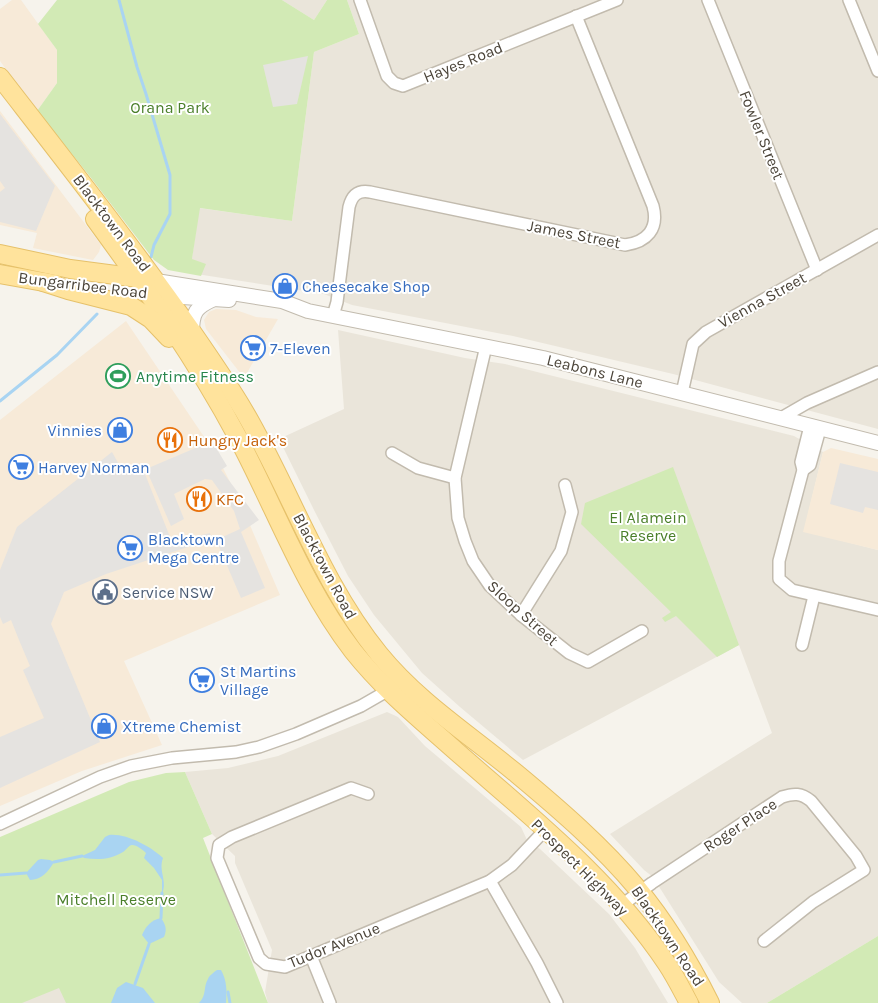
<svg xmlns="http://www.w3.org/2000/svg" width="878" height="1003" viewBox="0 0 878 1003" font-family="Karla,sans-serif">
  <rect width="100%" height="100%" fill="#f6f3ec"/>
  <g fill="#eae5da">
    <polygon points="282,0 327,0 314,20"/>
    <polygon points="347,0 878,0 878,429 673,374 513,336 352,305 324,294 190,273 199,208 292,221 314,52 359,34"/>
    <polygon points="338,330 465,358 505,364 794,436 823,452 804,531 878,550 878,936 767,1003 742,1003 719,982 653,877 644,870 610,834 772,733 739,645 523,760 460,707 422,673 374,615 348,576 315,512 279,439 344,409"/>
    <polygon points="387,712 398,717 425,746 521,827 527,840 540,849 609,914 635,948 668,1003 268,1003 265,992 272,950 235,863 235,856 212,834 185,772 228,768 278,756"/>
    <polygon points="58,978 68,1003 0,1003 0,996"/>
  </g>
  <g fill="#f7ead8">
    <polygon points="12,0 21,0 57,50 57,83 37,111 0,61 0,9"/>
    <polygon points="0,111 101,245 99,252 93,260 33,248 37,233 0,225"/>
    <polygon points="216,309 236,310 256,317 278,319 244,378 206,329 204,320 209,312"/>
    <polygon points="126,321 217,456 240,502 280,595 124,661 162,745 82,771 0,806 0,420"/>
    <polygon points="831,448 878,459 878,550 803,532 823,452"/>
  </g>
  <g fill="#d2eab5">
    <polygon points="57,0 282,0 314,20 327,0 347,0 359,34 314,52 292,221 200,208 192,259 206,264 201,276 168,270 154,260 88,174 37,111 57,83 57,50 38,24"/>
    <polygon points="673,467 739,645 717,657 676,616 665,622 662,618 671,612 581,524 585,503"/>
    <polygon points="185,772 212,834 203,838 268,1003 66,1003 59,988 22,1003 0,1003 0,837 129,782 166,773"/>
    <polygon points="878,936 878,1003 767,1003"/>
  </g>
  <g fill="#e5e3e0">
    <polygon points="308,56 297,104 273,107 263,65"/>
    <polygon points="0,114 55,186 36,231 0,222 0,192 5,188 0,181"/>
    <polygon points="212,441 227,466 221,470 259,520 241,532 265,588 241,598 216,540 240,529 234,511 212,480 205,479 174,494 184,519 171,526 146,469"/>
    <polygon points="112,452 122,470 143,469 172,542 210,533 212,539 106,574 64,592 51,624 100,742 0,788 0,737 44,718 23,670 30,666 19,640 11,620 3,624 0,617 0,570 17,527"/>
    <polygon points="840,463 878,472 878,510 865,507 863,513 830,504"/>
  </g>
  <g fill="#a9d4f2">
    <path d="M109,835c17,-2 41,11 54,23 -5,13 5,23 -1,36v-14l-8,-12 -10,-10 2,-5c-3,-3 -9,-8 -14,-8 -3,0 -6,5 -9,7 -13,8 -25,8 -39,6l-2,-2 13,-6 10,-13z"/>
    <path d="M41,859l9,1 4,2c-5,9 -13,18 -24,18l-4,-7 12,-13z"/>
    <path d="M161,918c5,7 6,12 3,19l-15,7 -7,-9c4,-9 9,-15 19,-17z"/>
    <path d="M217,970h4c6,11 6,21 5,33h-27c8,-8 4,-16 9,-24 1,-3 6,-7 9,-9z"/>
    <polygon points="126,982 143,988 155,1003 111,1003 117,988"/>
  </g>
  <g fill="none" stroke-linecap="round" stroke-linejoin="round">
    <g stroke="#a9d4f2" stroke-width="3">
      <polyline points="119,0 137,67 146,94 170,175 170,214 154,245 151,257"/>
      <polyline points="0,401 57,355 97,314"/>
      <polyline points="54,862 82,856"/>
      <polyline points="0,875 26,873"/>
      <polyline points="161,918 162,893"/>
      <polyline points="135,984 149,944"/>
      <polyline points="228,992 230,1003"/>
    </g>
    <defs>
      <g id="minor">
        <polyline points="360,0 387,76 394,83 403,86 617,0"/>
        <polyline points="708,0 817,270"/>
        <polyline points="849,0 878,71"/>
        <path d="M333,316l4,-14 12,-95c3,-12 9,-17 21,-15l255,53c22,-3 34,-16 28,-39l-77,-190"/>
        <polyline points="486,346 455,478 458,518 465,541 473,561 490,586 521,615 569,653 588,662 642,631"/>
        <polyline points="682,393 693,344 706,332 878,235"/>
        <polyline points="781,418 807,403 878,372"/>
        <polyline points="810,426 801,462 803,470 779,561 779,579 792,590 878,610"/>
        <polyline points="392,453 418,468 455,478"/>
        <polyline points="803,470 810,465 820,429"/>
        <polyline points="521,615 561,551 572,512 565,485"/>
        <polyline points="802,645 814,596"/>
        <polyline points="368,794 351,788 232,837 219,845 217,858 259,958 266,964 285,967 490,881 512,865 545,830"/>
        <polyline points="0,824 100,777 131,766 172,758 236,752 259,747 296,734 361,706 394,687"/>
        <polyline points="490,881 537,963 557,1003"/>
        <path d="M622,905l30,-22 130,-86c12,-4 19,-4 29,4l45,55 8,14 -51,32 -49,39"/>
        <polyline points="311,956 330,1003"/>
      </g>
      <g id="tertiary">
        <polyline points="156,281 282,301 308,311 543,358 878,443"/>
        <polyline points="167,296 229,300"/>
        <path d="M192,333c0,-21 4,-26 22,-34"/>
      </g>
      <g id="primary">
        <path d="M0,77c65,84 131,168 192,255 18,26 36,52 52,79 47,80 76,170 135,243 39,48 91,81 138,120 42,35 85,72 120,114 29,35 53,75 73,115"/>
        <path d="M95,219c51,70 101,140 142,217 38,71 66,150 116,215 32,40 66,67 104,101 74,65 154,128 210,212 8,12 15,26 22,39"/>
        <polyline points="0,254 70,269 146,279"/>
        <polyline points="0,274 55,284"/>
        <polyline points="43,282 68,290 131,306 151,319 169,338"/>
      </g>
    </defs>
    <use href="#minor" stroke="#c2bbae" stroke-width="14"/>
    <use href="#tertiary" stroke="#c2bbae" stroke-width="16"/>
    <use href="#primary" stroke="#e6c16a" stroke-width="20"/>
    <use href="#minor" stroke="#fff" stroke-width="11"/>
    <use href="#tertiary" stroke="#fff" stroke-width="14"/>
    <use href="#primary" stroke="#ffe39c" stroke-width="18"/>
  </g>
  <defs>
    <symbol id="shop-ring" viewBox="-11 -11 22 22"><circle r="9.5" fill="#fff" stroke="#3f7fe0" stroke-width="1.5"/><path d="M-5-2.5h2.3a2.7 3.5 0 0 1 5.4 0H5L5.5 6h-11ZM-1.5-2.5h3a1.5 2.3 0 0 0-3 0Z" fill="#3f7fe0"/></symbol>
    <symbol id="supermarket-ring" viewBox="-11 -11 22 22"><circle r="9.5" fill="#fff" stroke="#3f7fe0" stroke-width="1.5"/><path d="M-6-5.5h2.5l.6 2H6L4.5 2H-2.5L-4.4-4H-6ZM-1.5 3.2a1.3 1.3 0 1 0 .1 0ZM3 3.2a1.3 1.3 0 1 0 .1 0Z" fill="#3f7fe0"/></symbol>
    <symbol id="stadium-ring" viewBox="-11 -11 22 22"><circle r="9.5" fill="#fff" stroke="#2e9e5b" stroke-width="1.5"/><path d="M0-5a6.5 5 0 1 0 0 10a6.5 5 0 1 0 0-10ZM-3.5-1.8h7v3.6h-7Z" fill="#2e9e5b"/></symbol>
    <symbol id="restaurant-ring" viewBox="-11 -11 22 22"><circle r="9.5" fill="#fff" stroke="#e8710a" stroke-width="1.5"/><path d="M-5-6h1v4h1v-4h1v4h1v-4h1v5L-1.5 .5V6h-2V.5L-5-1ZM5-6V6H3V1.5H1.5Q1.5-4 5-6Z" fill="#e8710a"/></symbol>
    <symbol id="civic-ring" viewBox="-11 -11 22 22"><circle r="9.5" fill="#fff" stroke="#5c6f8a" stroke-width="1.5"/><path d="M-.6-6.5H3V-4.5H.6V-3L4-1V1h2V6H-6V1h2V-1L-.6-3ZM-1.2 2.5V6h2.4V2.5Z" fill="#5c6f8a"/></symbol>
  </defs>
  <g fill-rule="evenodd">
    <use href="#shop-ring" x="271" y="272" width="28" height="28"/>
    <use href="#supermarket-ring" x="239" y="334" width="28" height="28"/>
    <use href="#stadium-ring" x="104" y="362" width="28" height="28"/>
    <use href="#shop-ring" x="106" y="416" width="28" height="28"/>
    <use href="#restaurant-ring" x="156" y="426" width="28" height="28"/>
    <use href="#supermarket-ring" x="7" y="453" width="28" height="28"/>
    <use href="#restaurant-ring" x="185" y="485" width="28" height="28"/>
    <use href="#supermarket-ring" x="116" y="534" width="28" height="28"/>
    <use href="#civic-ring" x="91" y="578" width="28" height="28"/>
    <use href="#supermarket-ring" x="188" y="666" width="28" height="28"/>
    <use href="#shop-ring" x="90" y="712" width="28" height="28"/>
  </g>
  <g text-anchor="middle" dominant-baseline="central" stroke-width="4" stroke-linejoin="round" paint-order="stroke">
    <g font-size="16" fill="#4b4439" stroke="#fff">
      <text transform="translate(463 62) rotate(-22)">Hayes Road</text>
      <text transform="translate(762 135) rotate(68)">Fowler Street</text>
      <text transform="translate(112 223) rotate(53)">Blacktown Road</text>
      <text transform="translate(574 234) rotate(11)">James Street</text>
      <text transform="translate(83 285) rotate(7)">Bungarribee Road</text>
      <text transform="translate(762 300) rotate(-29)">Vienna Street</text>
      <text transform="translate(595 371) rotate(14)">Leabons Lane</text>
      <text transform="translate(325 566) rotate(62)">Blacktown Road</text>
      <text transform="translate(523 613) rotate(42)">Sloop Street</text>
      <text transform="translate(740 825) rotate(-33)">Roger Place</text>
      <text transform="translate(580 867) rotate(45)">Prospect Highway</text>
      <text transform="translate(668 936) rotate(56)">Blacktown Road</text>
      <text transform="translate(334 945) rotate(-22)">Tudor Avenue</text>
    </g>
    <g font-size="16" fill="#4a7f2a" stroke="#fff">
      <text x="170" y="107">Orana Park</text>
      <text x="648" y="517">El Alamein<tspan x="648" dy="18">Reserve</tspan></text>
      <text x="116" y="899">Mitchell Reserve</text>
    </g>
    <g font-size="16" fill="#366cbe" stroke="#fff" text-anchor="start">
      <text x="302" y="286">Cheesecake Shop</text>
      <text x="270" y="348">7-Eleven</text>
      <text x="102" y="430" text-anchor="end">Vinnies</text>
      <text x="38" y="467">Harvey Norman</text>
      <text x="148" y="539">Blacktown<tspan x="148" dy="18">Mega Centre</tspan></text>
      <text x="220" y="671">St Martins<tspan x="220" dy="18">Village</tspan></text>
      <text x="122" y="726">Xtreme Chemist</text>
    </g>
    <g font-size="16" fill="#27864d" stroke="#fff" text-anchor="start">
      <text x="136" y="376">Anytime Fitness</text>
    </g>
    <g font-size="16" fill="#c56008" stroke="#fff" text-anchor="start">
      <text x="188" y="440">Hungry Jack's</text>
      <text x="216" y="499">KFC</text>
    </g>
    <g font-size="16" fill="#4e5e75" stroke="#fff" text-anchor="start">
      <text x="122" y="592">Service NSW</text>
    </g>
  </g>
</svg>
